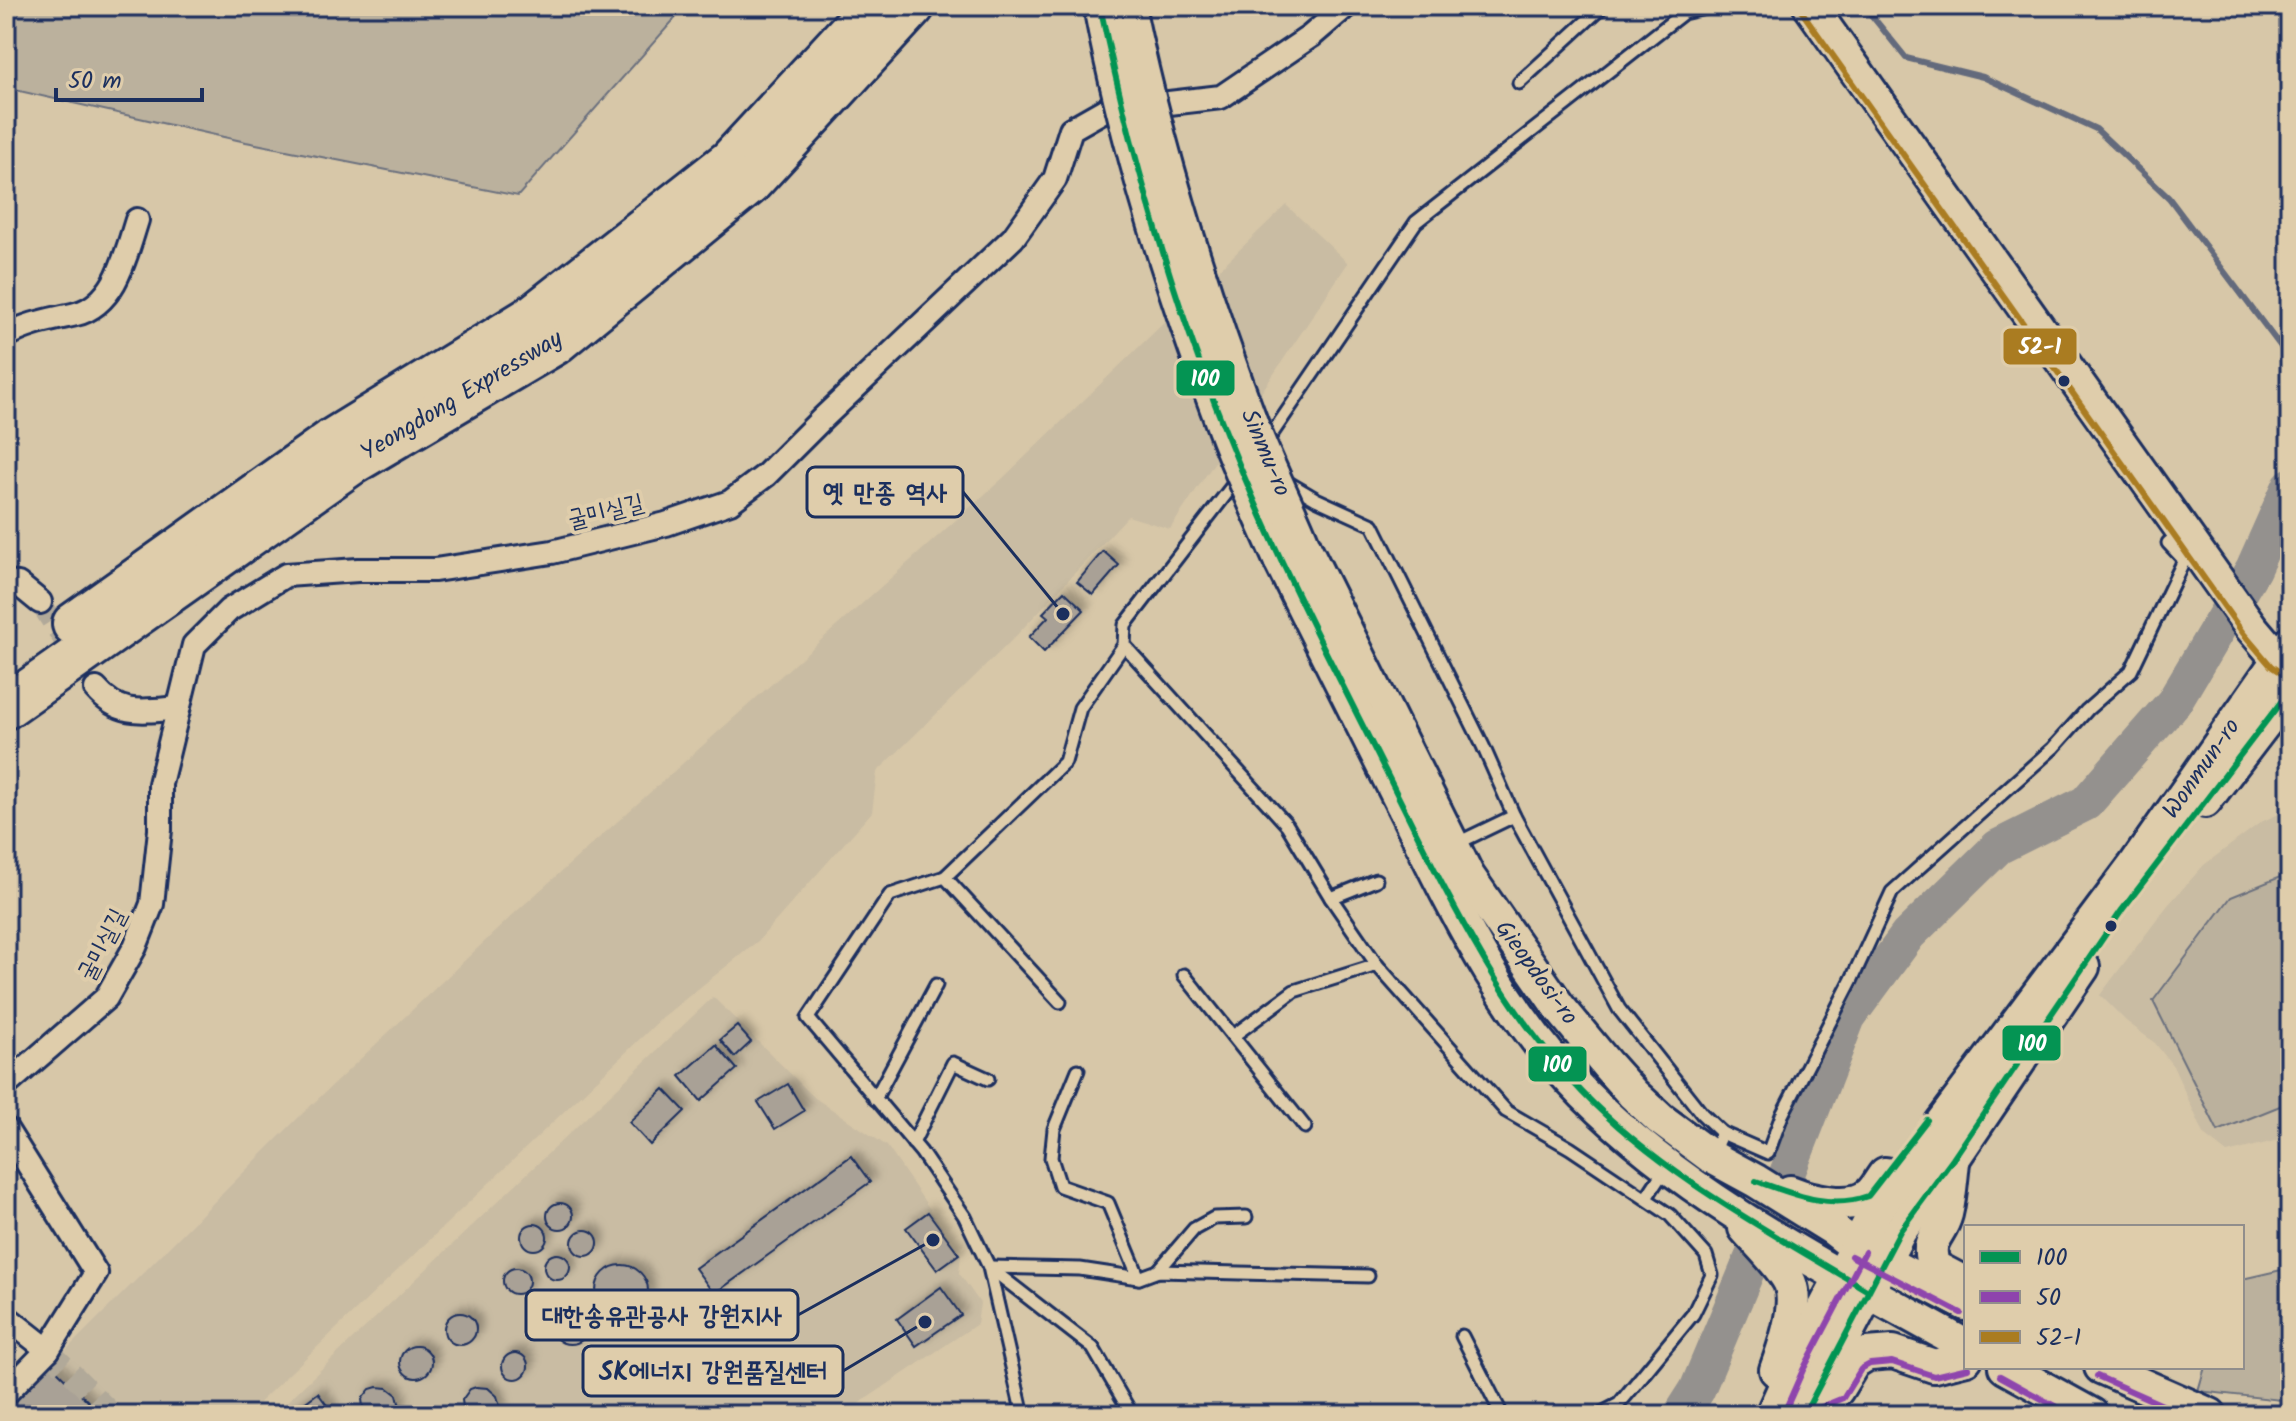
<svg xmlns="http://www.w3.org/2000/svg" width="2296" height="1421" viewBox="0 0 2296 1421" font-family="Kalam,'Poor Story',sans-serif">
  <defs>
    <filter id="shadow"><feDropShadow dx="6" dy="-6" stdDeviation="4" flood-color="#0004"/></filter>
  </defs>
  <rect width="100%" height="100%" fill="#d7c7a8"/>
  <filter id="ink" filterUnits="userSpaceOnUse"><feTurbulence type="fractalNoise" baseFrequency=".0125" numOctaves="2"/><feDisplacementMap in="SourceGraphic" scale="16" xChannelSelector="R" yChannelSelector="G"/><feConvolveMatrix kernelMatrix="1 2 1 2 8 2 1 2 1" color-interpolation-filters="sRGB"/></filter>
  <g filter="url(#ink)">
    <g fill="#c9bca3">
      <polygon points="1286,205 1348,263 1170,529 1128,516 1014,638 877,772 872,812 758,941 664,1016 246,1415 6,1415 6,1410 301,1115 517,911 1002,479"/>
      <polygon points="2290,809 2290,1137 2227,1153 2205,1136 2173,1066 2155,1043 2126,1021 2100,995 2168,905 2204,865 2261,822"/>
      <polygon points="713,997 815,1098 887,1146 961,1255 959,1273 980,1303 977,1324 842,1415 273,1415"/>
    </g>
    <g fill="#bbb19d" stroke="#6b707e" stroke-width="2">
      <polygon points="6,6 686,6 518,196 246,142 6,88"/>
      <polygon points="2285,875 2290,886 2290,1102 2218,1131 2153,1001 2231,897"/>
      <polygon points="2290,1268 2290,1401 2198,1391 2205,1367 2242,1367 2242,1279"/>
    </g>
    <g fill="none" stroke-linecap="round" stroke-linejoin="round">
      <polyline stroke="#646a7b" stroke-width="6" points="1864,6 1906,58 1983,77 2096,129 2169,198 2281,347 2290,369"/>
      <polyline stroke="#94918e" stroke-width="36" points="1681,1415 1697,1390 1779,1194 1848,1017 1908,935 1998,847 2086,803 2174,702 2253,569 2290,486"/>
    </g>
    <g fill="#a9a196" stroke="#1b2f5e" stroke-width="2" filter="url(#shadow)">
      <polygon points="1103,551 1119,565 1093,595 1077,582"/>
      <polygon points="1064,591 1084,610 1044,652 1029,637 1048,617 1043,613"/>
      <polygon points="737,1026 751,1042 735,1057 720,1040"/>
      <polygon points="716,1045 737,1069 701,1101 680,1076"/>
      <polygon points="788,1084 804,1111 775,1129 758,1102"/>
      <polygon points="664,1089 685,1111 650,1145 629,1122"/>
      <polygon points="851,1156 870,1182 714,1294 695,1268"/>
      <circle cx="560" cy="1216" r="13"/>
      <polygon points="928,1212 959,1254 937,1270 906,1228"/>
      <circle cx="534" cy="1237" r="13"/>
      <circle cx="585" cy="1243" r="13"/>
      <circle cx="557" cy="1267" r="13"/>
      <circle cx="622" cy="1291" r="26"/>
      <circle cx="516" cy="1281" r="13"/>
      <polygon points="941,1287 961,1315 916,1346 897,1319"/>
      <circle cx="570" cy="1325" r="19"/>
      <circle cx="460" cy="1329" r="16"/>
      <circle cx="416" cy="1362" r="16"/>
      <circle cx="515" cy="1366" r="13"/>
      <polygon points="47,1361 102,1415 6,1415 6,1403"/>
      <polygon points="377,1387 388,1388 397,1395 400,1407 397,1415 364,1415 362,1399 370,1389"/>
      <polygon points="476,1387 488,1388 497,1396 500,1407 497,1415 464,1415 462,1400 470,1389"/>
      <polygon points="318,1393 334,1415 288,1415"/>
    </g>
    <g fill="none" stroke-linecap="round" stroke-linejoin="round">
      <g stroke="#b1a999" stroke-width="22" stroke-dasharray="22 11" stroke-linecap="butt">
        <polyline points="40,602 96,689"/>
        <polyline points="48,1350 113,1415"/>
      </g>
      <defs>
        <g id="lane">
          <polyline points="1519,83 1603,6"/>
          <polyline points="1265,444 1416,222 1683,13 1714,6"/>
          <polyline points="1282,479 1316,499 1373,525 1483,746 1514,816 1619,1009 1702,1114 1722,1133 1711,1155"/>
          <polyline points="1124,645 1287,825 1331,898 1377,965 1506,1111 1570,1148 1670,1215 1706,1255 1712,1275 1693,1314 1619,1404 1598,1415"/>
          <polyline points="1466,839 1514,816"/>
          <polyline points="945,877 1065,762 1080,708 1124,645 1125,625 1240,476"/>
          <polyline points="1331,898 1376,880"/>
          <polyline points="1184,975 1305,1127"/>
          <polyline points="1233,1036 1294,991 1377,965"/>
          <polyline points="1078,1070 1054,1129 1051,1158 1060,1186 1108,1203 1139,1278"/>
          <polyline points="875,1099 936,985"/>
          <polyline points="1722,1133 1768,1153 1782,1115 1852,979 1892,892 2053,748 2087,710 2131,671 2184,560 2168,543 2181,532"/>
          <polyline points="913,1143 953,1063 988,1079"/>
          <polyline points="1646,1198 1665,1169"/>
          <polyline points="989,1267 1080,1269 1139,1278 1158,1271 1368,1276"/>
          <polyline points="990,1268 1093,1348 1132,1415"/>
          <polyline points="1158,1271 1194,1229 1214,1218 1246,1217"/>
          <polyline points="1462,1336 1502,1415"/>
          <polyline points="1023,1415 989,1267 965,1217 921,1152 808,1018 890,895 945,877 1060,1002"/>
        </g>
        <g id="street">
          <path d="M6,336c22,-13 45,-16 70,-22 40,-10 50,-60 61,-94"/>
          <polyline points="6,583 18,584 40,602"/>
          <path d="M96,689c24,28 48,22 82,19"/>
          <polyline points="6,1085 106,998 135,947 152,904 160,830 160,784 194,645 229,610 286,575 358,570 435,570 552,552 666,524 730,502 766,475 822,419 1013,238 1055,179 1071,129 1108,108 1143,106 1221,97 1311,36 1346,6"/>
          <polyline points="6,1129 96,1273 48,1350 6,1393"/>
          <polyline points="6,1317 48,1350"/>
        </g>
        <g id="secondary">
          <polyline points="1810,6 2251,627 2278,659 2290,667"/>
          <polyline points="1304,546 1468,876 1559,1007 1607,1065 1633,1094 1660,1119 1710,1156 1756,1181 1833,1229 1856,1247 1966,1304"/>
          <path d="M1280,560c42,85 85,170 127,254 50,100 97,200 177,280 106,107 252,179 382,252"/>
          <polyline points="2205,801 2290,690"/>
          <path d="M1953,1162c-2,17 -3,35 -7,52 -6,23 -22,24 -12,53l32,17"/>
          <path d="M1790,1192c20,8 62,19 80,2 6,-5 10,-14 15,-20"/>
          <path d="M1745,1228c13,15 37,38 45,55 9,23 -6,65 -14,87"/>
          <polyline points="2005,1367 2092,1415"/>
          <polyline points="2101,1367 2210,1415"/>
          <polyline points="1832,1392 1837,1390 1854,1362 1867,1354 1893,1352 1934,1366 1966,1358"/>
          <polyline points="1772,1415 1794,1366 1875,1212 2135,865 2290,643"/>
          <polyline points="1804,1415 1900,1231 1953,1159 2083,967"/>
        </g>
        <g id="highway">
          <polyline points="74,624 331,441 529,319 730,161 873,6"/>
          <polyline points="6,707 352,463 555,343 749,184 913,6"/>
        </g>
      </defs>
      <use href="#lane" stroke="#1b2f5e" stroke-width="17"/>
      <use href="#street" stroke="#1b2f5e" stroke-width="28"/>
      <use href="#secondary" stroke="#1b2f5e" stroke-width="38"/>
      <use href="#highway" stroke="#1b2f5e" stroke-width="48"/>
      <use href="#lane" stroke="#dfcdab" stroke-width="11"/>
      <use href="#street" stroke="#dfcdab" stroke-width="22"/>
      <use href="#secondary" stroke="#dfcdab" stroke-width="32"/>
      <use href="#highway" stroke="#dfcdab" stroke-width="42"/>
      <defs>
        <g id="secondary-bridge">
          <path d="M1100,6c27,142 71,279 121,414 17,48 39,94 59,140"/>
          <path d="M1128,6c30,144 73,284 125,422 15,40 35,78 51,118"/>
        </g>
      </defs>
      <use href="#secondary-bridge" stroke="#1b2f5e" stroke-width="38" stroke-linecap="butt"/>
      <use href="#secondary-bridge" stroke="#dfcdab" stroke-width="32"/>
      <defs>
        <g id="bus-1">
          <path d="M1100,6c35,168 84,332 152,489 40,93 87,183 132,273 57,113 109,231 198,324 81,84 187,139 286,199"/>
          <path d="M1756,1181c37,13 73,29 112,15l59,-76"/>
          <polyline points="1804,1415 1900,1231 1953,1159 2122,910 2290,690"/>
        </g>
        <g id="bus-2">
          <polyline points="1851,1256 1961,1313"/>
          <polyline points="2000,1376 2071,1415"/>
          <polyline points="2097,1376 2185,1415"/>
          <polyline points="1814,1410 1843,1398 1861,1369 1870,1364 1892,1362 1934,1376 1968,1368"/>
          <polyline points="1783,1415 1803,1370 1865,1252"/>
        </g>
        <polyline id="bus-3" points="1802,12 2243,633 2271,666 2284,675"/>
      </defs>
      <use href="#bus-1" stroke="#dfcdab" stroke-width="12"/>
      <use href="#bus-2" stroke="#dfcdab" stroke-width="12"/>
      <use href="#bus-3" stroke="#dfcdab" stroke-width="12"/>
      <use href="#bus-1" stroke="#049453" stroke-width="6"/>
      <use href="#bus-2" stroke="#8e44ad" stroke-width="6"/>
      <use href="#bus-3" stroke="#aa7c21" stroke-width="6"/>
    </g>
  </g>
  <g fill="#1b2f5e" stroke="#dfcdab" stroke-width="3">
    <circle cx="2064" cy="381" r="7"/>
    <circle cx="2111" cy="926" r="7"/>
  </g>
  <g text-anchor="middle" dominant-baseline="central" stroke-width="8" stroke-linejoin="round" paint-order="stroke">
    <g font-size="24" fill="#1b2f5e" stroke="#dfcdab">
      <text transform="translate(462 396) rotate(-31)">Yeongdong Expressway</text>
      <text transform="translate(1265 453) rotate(67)">Sinmu-ro</text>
      <text transform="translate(606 512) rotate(-14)">굴미실길</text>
      <text transform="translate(2202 769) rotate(-55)">Wonmun-ro</text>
      <text transform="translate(103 945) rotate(-63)">굴미실길</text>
      <text transform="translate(1536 973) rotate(54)">Gieopdosi-ro</text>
    </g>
  </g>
  <path fill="none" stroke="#1b2f5e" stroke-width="3" d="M1063 614L963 492M933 1240L798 1315M925 1322L843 1371"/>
  <g fill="#1b2f5e" stroke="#dfcdab" stroke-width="3">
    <circle cx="1063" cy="614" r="8"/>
    <circle cx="933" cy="1240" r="8"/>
    <circle cx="925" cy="1322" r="8"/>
  </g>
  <g fill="#dfcdab" stroke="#1b2f5e" stroke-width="3">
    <rect x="807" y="467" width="156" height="50" rx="8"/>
    <rect x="526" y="1290" width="272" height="50" rx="8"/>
    <rect x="583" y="1346" width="260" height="50" rx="8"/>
  </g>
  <g font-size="26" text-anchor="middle" font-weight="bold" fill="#1b2f5e">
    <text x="885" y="501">옛 만종 역사</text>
    <text x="662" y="1324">대한송유관공사 강원지사</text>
    <text x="713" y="1380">SK에너지 강원품질센터</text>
  </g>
  <g stroke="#dfcdab" stroke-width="3">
    <rect x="2002" y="327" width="76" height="39" rx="8" fill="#aa7c21"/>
    <rect x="1175" y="359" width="61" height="38" rx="8" fill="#049453"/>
    <rect x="2001" y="1024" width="61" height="38" rx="8" fill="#049453"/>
    <rect x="1527" y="1045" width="61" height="38" rx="8" fill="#049453"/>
  </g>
  <g font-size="22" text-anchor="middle" font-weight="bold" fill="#fff">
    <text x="2040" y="354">52-1</text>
    <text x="1205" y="386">100</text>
    <text x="2032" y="1051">100</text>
    <text x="1557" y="1072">100</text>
  </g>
  <rect width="2296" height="1421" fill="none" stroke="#dfcdab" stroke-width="32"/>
  <rect x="16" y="16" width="2264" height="1389" fill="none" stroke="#1b2f5e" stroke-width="3" filter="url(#ink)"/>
  <rect x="1964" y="1225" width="280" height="144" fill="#dfcdab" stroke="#918e8c" stroke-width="2"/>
  <rect x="1980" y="1251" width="40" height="12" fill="#049453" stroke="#918e8c" stroke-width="2"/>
  <text x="2036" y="1265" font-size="24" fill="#1b2f5e">100</text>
  <rect x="1980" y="1291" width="40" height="12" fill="#8e44ad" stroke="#918e8c" stroke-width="2"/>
  <text x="2036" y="1305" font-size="24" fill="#1b2f5e">50</text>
  <rect x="1980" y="1331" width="40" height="12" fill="#aa7c21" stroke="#918e8c" stroke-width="2"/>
  <text x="2036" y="1345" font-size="24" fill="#1b2f5e">52-1</text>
  <path d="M56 88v12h146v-12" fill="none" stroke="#1b2f5e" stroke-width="4"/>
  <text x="68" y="88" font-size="24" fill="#1b2f5e" stroke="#dfcdab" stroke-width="6" paint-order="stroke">50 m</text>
</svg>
